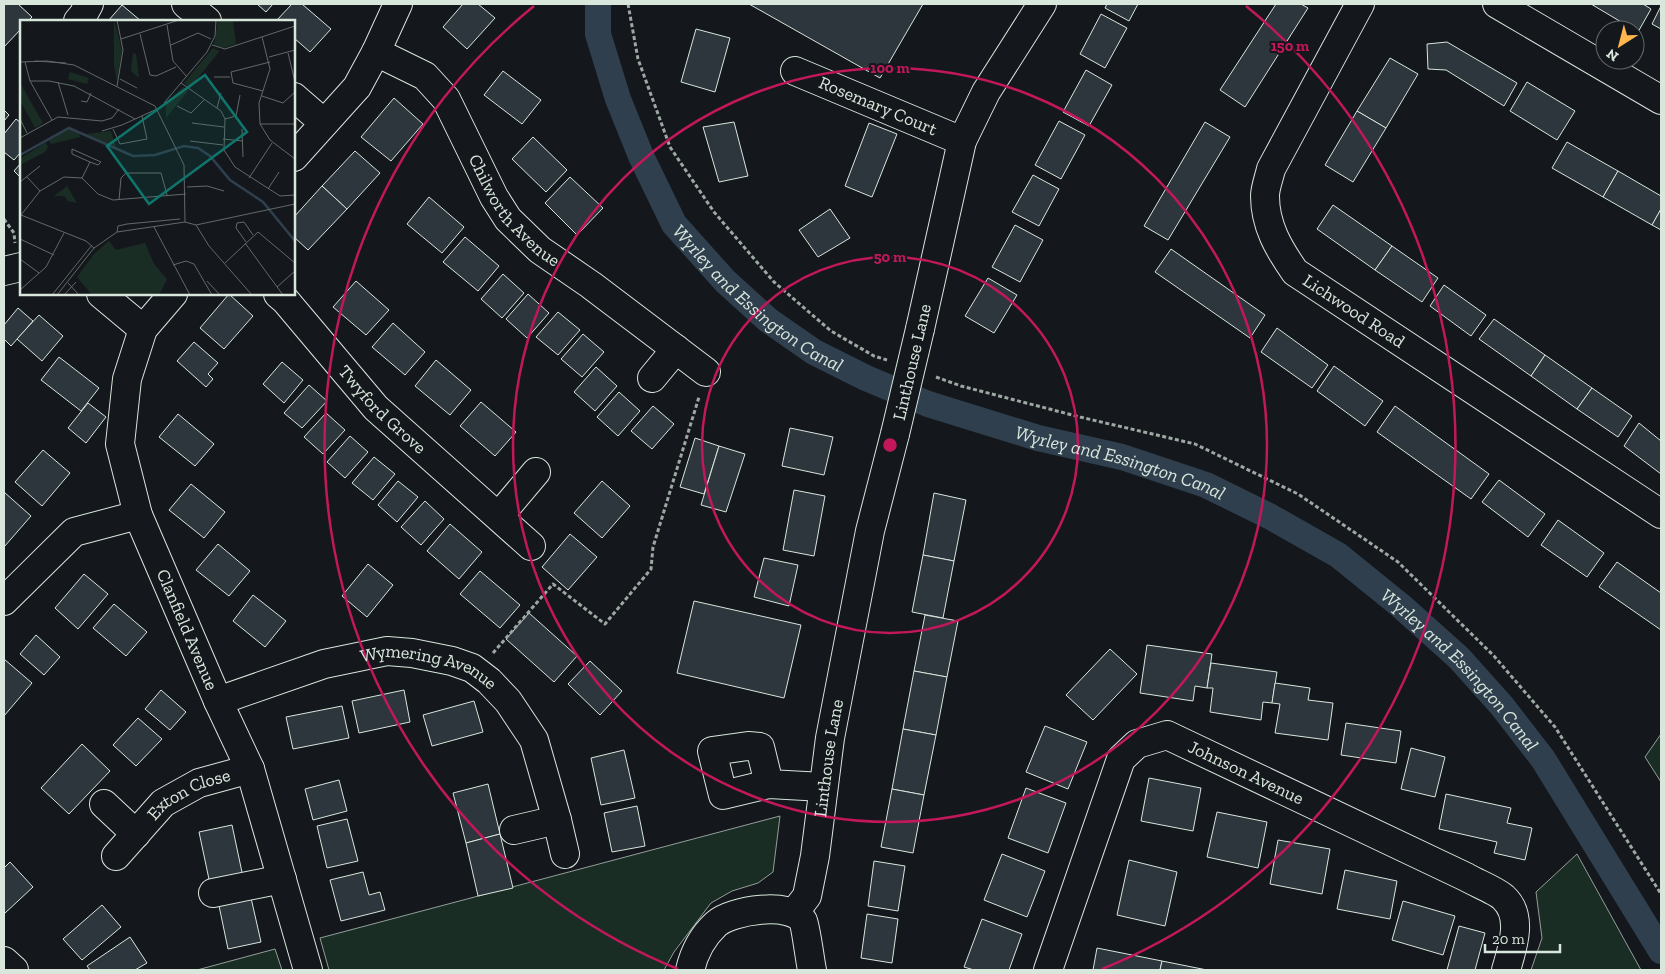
<svg xmlns="http://www.w3.org/2000/svg" width="1665" height="974" viewBox="0 0 1665 974" font-family="'Zilla Slab',serif">
  <rect width="100%" height="100%" fill="#14181c"/>
  <g fill="#1a2d24" stroke="#939e99">
    <polygon points="1661,734 1661,782 1645,757"/>
    <polygon points="780,816 773,872 758,883 732,891 711,903 674,952 664,970 329,970 320,938"/>
    <polygon points="1577,854 1641,970 1531,970 1542,938 1536,892"/>
    <polygon points="275,949 282,970 197,970"/>
  </g>
  <g fill="none" stroke-linecap="round" stroke-linejoin="round">
    <path stroke="#2f3f4d" stroke-width="26" id="s1" d="M598,4v30l20,65 23,57 33,68 51,57 43,39 46,32 52,26 62,26 110,34 84,19 84,28 65,32 67,38 63,51 58,52 43,48 41,53 118,192"/>
  </g>
  <g fill="#2c363c" stroke="#d8e6dc">
    <polygon points="4,4 18,4 32,17 28,21 21,21 21,29 4,47"/>
    <polygon points="257,4 273,4 266,12"/>
    <polygon points="292,4 302,4 331,29 310,52 294,38 294,21 276,21"/>
    <polygon points="463,4 478,4 495,18 467,49 443,27"/>
    <polygon points="749,4 923,4 880,78"/>
    <polygon points="1107,4 1138,4 1129,21 1105,8"/>
    <polygon points="1276,4 1301,4 1308,8 1245,107 1220,90"/>
    <polygon points="1591,4 1643,4 1651,9 1638,32"/>
    <polygon points="122,5 141,21 108,21"/>
    <polygon points="1661,6 1661,29 1652,24"/>
    <polygon points="1101,14 1127,28 1105,68 1080,54"/>
    <polygon points="696,29 730,38 715,92 681,82"/>
    <polygon points="1447,42 1517,83 1504,106 1446,70 1428,69 1427,44"/>
    <polygon points="1390,58 1418,74 1386,128 1357,111"/>
    <polygon points="1086,70 1112,85 1089,126 1063,112"/>
    <polygon points="503,71 541,100 522,124 484,95"/>
    <polygon points="1527,82 1575,111 1557,140 1510,111"/>
    <polygon points="394,98 423,124 391,161 361,137"/>
    <polygon points="4,110 9,115 4,121"/>
    <polygon points="1357,111 1386,128 1353,182 1325,165"/>
    <polygon points="16,119 21,123 21,152 14,160 4,152 4,134"/>
    <polygon points="1059,121 1085,135 1061,179 1035,165"/>
    <polygon points="734,122 748,176 719,182 703,127"/>
    <polygon points="1205,122 1230,137 1168,240 1144,226"/>
    <polygon points="869,123 897,134 872,197 845,186"/>
    <polygon points="533,137 567,170 546,192 512,159"/>
    <polygon points="1567,142 1618,171 1603,197 1552,168"/>
    <polygon points="355,151 380,173 347,209 322,186"/>
    <polygon points="21,163 21,178 14,171"/>
    <polygon points="1618,171 1661,196 1661,209 1652,225 1603,197"/>
    <polygon points="1033,175 1059,189 1039,226 1012,212"/>
    <polygon points="570,177 603,208 577,235 545,203"/>
    <polygon points="322,186 347,209 308,250 294,237 294,217"/>
    <polygon points="429,197 464,227 442,253 407,224"/>
    <polygon points="1333,205 1392,246 1375,270 1317,229"/>
    <polygon points="830,209 850,238 818,257 799,230"/>
    <polygon points="1661,209 1661,230 1652,225"/>
    <polygon points="1015,225 1043,240 1020,282 992,267"/>
    <polygon points="465,237 499,266 478,291 443,262"/>
    <polygon points="1392,246 1438,278 1422,302 1375,270"/>
    <polygon points="1171,249 1265,315 1250,338 1155,272"/>
    <polygon points="503,274 524,293 502,318 481,299"/>
    <polygon points="988,278 1017,295 994,333 965,316"/>
    <polygon points="356,281 389,310 366,335 333,307"/>
    <polygon points="1444,285 1486,315 1471,336 1430,306"/>
    <polygon points="229,294 253,316 224,349 200,328"/>
    <polygon points="528,294 549,313 527,338 506,319"/>
    <polygon points="18,308 33,321 11,346 4,339 4,325"/>
    <polygon points="558,312 580,330 558,355 536,337"/>
    <polygon points="39,315 63,336 42,361 17,339"/>
    <polygon points="1494,319 1545,355 1531,376 1479,339"/>
    <polygon points="393,323 425,352 405,375 372,347"/>
    <polygon points="1277,328 1328,365 1312,388 1261,352"/>
    <polygon points="583,334 604,352 582,377 561,359"/>
    <polygon points="194,342 218,363 208,374 213,379 206,387 177,361"/>
    <polygon points="1545,355 1592,388 1577,409 1531,376"/>
    <polygon points="59,357 99,388 81,411 41,380"/>
    <polygon points="436,360 471,390 450,415 415,386"/>
    <polygon points="282,362 303,380 284,403 263,384"/>
    <polygon points="1334,366 1383,401 1365,426 1317,391"/>
    <polygon points="596,367 617,386 595,411 574,392"/>
    <polygon points="309,385 327,401 302,428 284,413"/>
    <polygon points="1592,388 1632,416 1618,437 1577,409"/>
    <polygon points="619,392 640,411 618,436 597,417"/>
    <polygon points="481,402 516,432 495,456 460,426"/>
    <polygon points="88,403 106,417 86,443 68,428"/>
    <polygon points="653,406 674,424 652,449 631,431"/>
    <polygon points="1395,406 1489,474 1471,499 1377,432"/>
    <polygon points="326,413 345,430 323,454 304,437"/>
    <polygon points="178,414 214,444 195,466 159,437"/>
    <polygon points="1639,423 1661,441 1661,474 1624,446"/>
    <polygon points="790,428 833,437 824,475 782,466"/>
    <polygon points="350,436 368,452 345,478 327,462"/>
    <polygon points="695,438 719,446 704,494 680,487"/>
    <polygon points="719,446 745,454 726,512 701,505"/>
    <polygon points="43,450 70,473 42,506 15,482"/>
    <polygon points="374,457 395,474 373,500 352,483"/>
    <polygon points="1499,480 1545,514 1528,537 1482,502"/>
    <polygon points="398,481 418,497 397,522 378,505"/>
    <polygon points="602,481 630,506 602,538 574,513"/>
    <polygon points="191,484 225,512 204,538 169,510"/>
    <polygon points="794,490 825,496 814,556 783,550"/>
    <polygon points="4,492 31,516 4,547"/>
    <polygon points="934,493 966,500 954,561 923,555"/>
    <polygon points="425,501 444,519 421,545 401,527"/>
    <polygon points="1558,520 1604,553 1587,577 1541,545"/>
    <polygon points="450,524 482,552 459,579 427,551"/>
    <polygon points="570,534 597,557 568,590 542,567"/>
    <polygon points="218,544 250,571 229,596 196,570"/>
    <polygon points="923,555 954,561 943,618 912,612"/>
    <polygon points="764,558 798,565 789,606 754,597"/>
    <polygon points="1617,562 1661,593 1661,630 1599,587"/>
    <polygon points="368,564 393,585 367,617 342,596"/>
    <polygon points="480,571 520,605 500,628 460,594"/>
    <polygon points="84,574 108,594 78,629 55,608"/>
    <polygon points="253,595 286,621 265,647 233,621"/>
    <polygon points="694,601 801,625 784,698 677,673"/>
    <polygon points="114,604 147,632 126,656 93,628"/>
    <polygon points="529,613 577,656 554,682 506,639"/>
    <polygon points="925,615 958,621 947,677 914,671"/>
    <polygon points="36,635 60,657 44,675 20,654"/>
    <polygon points="1147,645 1212,654 1207,688 1195,686 1193,701 1140,693"/>
    <polygon points="1110,649 1137,674 1093,720 1066,695"/>
    <polygon points="4,659 32,683 4,716"/>
    <polygon points="590,661 622,691 600,715 568,684"/>
    <polygon points="1211,663 1277,672 1272,703 1263,702 1261,720 1210,712 1213,688 1207,688"/>
    <polygon points="914,671 947,677 936,735 903,729"/>
    <polygon points="1275,683 1310,688 1308,700 1333,703 1328,740 1275,733 1280,704 1272,703"/>
    <polygon points="161,690 186,712 170,730 145,709"/>
    <polygon points="404,690 410,722 359,733 352,701"/>
    <polygon points="474,701 483,732 432,746 423,715"/>
    <polygon points="342,706 349,738 293,749 286,717"/>
    <polygon points="138,718 162,739 136,766 113,745"/>
    <polygon points="1346,723 1401,731 1396,763 1341,755"/>
    <polygon points="1045,726 1087,742 1068,789 1026,772"/>
    <polygon points="903,729 936,735 924,795 892,789"/>
    <polygon points="82,744 110,771 69,814 41,788"/>
    <polygon points="1411,748 1445,757 1435,797 1401,789"/>
    <polygon points="624,750 635,798 601,805 591,758"/>
    <polygon points="1149,778 1201,788 1193,831 1141,821"/>
    <polygon points="339,780 347,811 313,820 305,789"/>
    <polygon points="488,784 500,834 466,843 453,793"/>
    <polygon points="1026,788 1066,803 1048,853 1008,838"/>
    <polygon points="892,789 924,795 913,853 881,847"/>
    <polygon points="1446,794 1511,808 1507,823 1532,828 1525,860 1494,853 1497,842 1439,829"/>
    <polygon points="637,806 645,846 612,852 604,813"/>
    <polygon points="1217,812 1267,822 1258,868 1207,857"/>
    <polygon points="347,819 358,861 327,868 317,826"/>
    <polygon points="232,825 243,877 210,884 199,832"/>
    <polygon points="500,834 513,888 478,896 466,843"/>
    <polygon points="1278,840 1330,849 1322,894 1270,884"/>
    <polygon points="1002,854 1045,871 1027,917 984,900"/>
    <polygon points="1129,860 1177,872 1165,926 1117,915"/>
    <polygon points="874,861 905,866 898,911 868,906"/>
    <polygon points="10,862 33,887 4,914 4,868"/>
    <polygon points="1345,870 1397,881 1390,919 1337,909"/>
    <polygon points="363,872 369,895 380,892 385,910 341,921 330,880"/>
    <polygon points="249,889 261,942 228,949 217,896"/>
    <polygon points="1403,901 1455,916 1443,955 1392,940"/>
    <polygon points="102,905 121,927 82,960 63,939"/>
    <polygon points="867,914 898,919 892,963 861,958"/>
    <polygon points="982,919 1022,934 1009,970 974,970 964,967"/>
    <polygon points="1459,926 1485,933 1475,970 1447,970"/>
    <polygon points="130,937 147,963 135,970 90,970 87,966"/>
    <polygon points="1097,948 1162,961 1160,970 1093,970"/>
    <polygon points="1162,961 1207,970 1160,970"/>
  </g>
  <g fill="none" stroke-linecap="round" stroke-linejoin="round">
    <defs>
      <g id="minor">
        <polyline points="186,4 207,21"/>
        <path id="s2" d="M1360,4l-89,165c-2,9 -6,19 -6,27 0,30 14,53 30,76l366,242"/>
        <polyline points="1497,4 1661,100"/>
        <polyline points="78,21 83,15 89,4"/>
        <path id="s3" d="M376,52l49,24 21,23 48,98 14,22 32,31 51,35 115,87"/>
        <path id="s4" d="M795,71l167,70"/>
        <polyline points="294,97 324,123"/>
        <polyline points="294,157 357,87 376,52 398,4"/>
        <polyline points="4,271 21,267"/>
        <polyline points="101,294 143,329"/>
        <path id="s5" d="M173,294l-30,35 -16,50 -7,65 18,71 80,186 32,68 58,201"/>
        <path id="s6" d="M278,294l7,6 91,108 155,138"/>
        <polyline points="920,329 962,141 986,92 1042,4"/>
        <polyline points="652,378 676,349"/>
        <polyline points="499,516 536,472"/>
        <polyline points="4,601 74,532 138,515"/>
        <path id="s7" d="M218,701l106,-37 63,-13 25,2 40,8 20,7 17,13 19,20 26,39 23,80 8,34"/>
        <polyline points="769,784 760,747 748,746 712,751 723,795 769,784 823,787"/>
        <polyline points="104,804 136,834"/>
        <polyline points="514,830 557,820"/>
        <path id="s8" d="M116,856l47,-53 36,-20 51,-14"/>
        <polyline points="213,893 282,879"/>
        <path id="s9" d="M794,913l13,-17 8,-40 15,-118 40,-207 25,-97"/>
        <polyline points="4,961 14,970"/>
        <path d="M690,970c4,-17 13,-34 26,-46 15,-14 76,-23 87,-3 3,6 7,40 9,49"/>
        <path id="s10" d="M1048,970l73,-211 16,-15 30,-9 299,142c10,6 31,14 38,21 20,19 8,51 2,72"/>
      </g>
    </defs>
    <use href="#minor" stroke="#d8e6dc" stroke-width="30"/>
    <g stroke="#9da8a2" stroke-width="3" stroke-dasharray="4 2.5" stroke-linecap="butt">
      <polyline points="628,4 638,59 670,147 714,212 774,282 831,331 874,356 887,360"/>
      <polyline points="4,219 14,233 15,243"/>
      <polyline points="936,377 961,386 1080,417 1195,444 1298,494 1398,562 1494,656 1555,727 1661,894"/>
      <polyline points="493,653 553,584 605,624 651,569 653,547 699,397"/>
    </g>
    <use href="#minor" stroke="#14181c" stroke-width="28"/>
    <defs>
      <polyline id="minor-bridge" points="895,434 920,329"/>
    </defs>
    <use href="#minor-bridge" stroke="#d8e6dc" stroke-width="30" stroke-linecap="butt"/>
    <use href="#minor-bridge" stroke="#14181c" stroke-width="28"/>
  </g>
  <g fill="none" stroke="#c2185b" stroke-width="2.5">
    <circle cx="890" cy="445" r="188"/>
    <circle cx="890" cy="445" r="377"/>
    <path d="M678 969A565 565 0 0 1 534 6M1246 6A565 565 0 0 1 1102 969"/>
  </g>
  <g text-anchor="middle" dominant-baseline="central" stroke-width="4" stroke-linejoin="round" paint-order="stroke">
    <g font-size="18" fill="#d8e6dc" stroke="#14181c">
      <text stroke="none"><textPath href="#s4" startOffset="90">Rosemary Court</textPath></text>
      <text stroke="none"><textPath href="#s3" startOffset="218">Chilworth Avenue</textPath></text>
      <text stroke="none"><textPath href="#s2" startOffset="369">Lichwood Road</textPath></text>
      <text transform="translate(912 362) rotate(-77)">Linthouse Lane</text>
      <text stroke="none"><textPath href="#s6" startOffset="156">Twyford Grove</textPath></text>
      <text stroke="none"><textPath href="#s5" startOffset="362">Clanfield Avenue</textPath></text>
      <text stroke="none"><textPath href="#s7" startOffset="221">Wymering Avenue</textPath></text>
      <text stroke="none"><textPath href="#s9" startOffset="161">Linthouse Lane</textPath></text>
      <text stroke="none"><textPath href="#s10" startOffset="364">Johnson Avenue</textPath></text>
      <text stroke="none"><textPath href="#s8" startOffset="98">Exton Close</textPath></text>
    </g>
    <g font-size="19" font-style="italic" fill="#d8e6dc" stroke="#14181c">
      <text stroke="none"><textPath href="#s1" startOffset="348">Wyrley and Essington Canal</textPath></text>
      <text stroke="none"><textPath href="#s1" startOffset="752">Wyrley and Essington Canal</textPath></text>
      <text stroke="none"><textPath href="#s1" startOffset="1158">Wyrley and Essington Canal</textPath></text>
    </g>
  </g>
  <g transform="translate(20 20)">
    <rect width="275" height="275" fill="#14181c"/>
    <path d="M94,0l8,30 -5,32 -3,-17zM198,0h20l-5,2 3,22 -12,4 -10,-3zM193,28l6,3 -1,2 -28,35 -6,-5zM113,33l3,1 3,24 -8,-7zM50,52l19,6 -2,6 -19,-5zM0,63l23,40 -8,5 -15,-28zM163,67l5,4 -22,27v-15zM49,109l10,4 1,4 -29,7 -3,-5zM91,111l6,19 -31,-16zM26,122l2,5 -3,5 -25,13v-6zM47,166l10,17 -9,-2 -4,-5h-10zM89,221l7,9 29,-7 9,21 13,15 -8,16h-67l-15,-18 17,-23z" fill="#1a2d24"/>
    <path fill="none" stroke="#2f3f4d" stroke-width="2.5" d="M0,135l49,-27 64,28 22,-1 29,-9 14,2 12,8 20,24 33,22 32,39"/>
    <path fill="none" stroke="#626a69" stroke-width="1" d="M147,5l6,36 14,16M120,14l10,41 6,1 20,-9M242,17l8,32 -11,34 1,21 10,16 25,19M101,19l58,-19M151,25l27,-12 13,6M192,25l13,4 70,-23M268,33l7,29M249,37l26,-7M15,41l31,2M0,42l27,-1 27,4 81,41 29,59 1,57M5,42l5,19 22,39M194,57h16M100,59l17,9M10,61h19l25,5 61,33M38,62l10,33M161,63l40,28 4,8 -1,31 11,17 45,29 15,-1M97,66l6,-36 -6,-30M243,71l-30,-8 -2,-11 39,-10M242,76l21,7 12,-11M61,81l6,1 4,-9M144,83l43,-51 8,-16 1,-16M157,86l14,7 13,-13M197,88l4,-15M0,99l7,14M205,99l11,-3 4,-21M172,103l32,4M240,104h35M93,109l7,15 27,-5 -5,-23M222,109l1,28M82,111l20,-6 35,-16M0,118l38,-21 44,4 10,-3 7,-9M203,119l20,2M170,121l33,4M7,157l13,14M62,158l8,-16 -18,-8v-5l29,13 -3,3 -8,-3M229,158l23,-35M0,162l20,-16M167,167l20,-1 17,5M248,169l11,-17M99,180l2,-22 5,-5h35l6,22M1,195l19,-24 24,-14 18,1 16,16 15,6 73,-6M1,195l65,26 8,7M176,205l13,21 43,49M134,207l36,68M97,212l1,-6 9,-2 53,-5M0,219l34,16M226,222l-10,-14 1,-5 7,-1 9,13M225,223l38,52M0,239l19,14M205,243l33,-31 37,31M153,245l13,-4 8,3 18,31M187,261l13,14M48,263l11,12M257,267l18,-16M0,270l26,-23 18,-34M32,275l40,-50M37,275l37,-47 23,-16 68,-10 11,3 99,-21M44,275l12,-13"/>
    <path fill="#0f766e" fill-opacity="0.15" stroke="#0f766e" stroke-width="2.5" d="M185,55l42,57 -98,72 -42,-58z"/>
    <rect width="275" height="275" fill="none" stroke="#d8e6dc" stroke-width="2.5"/>
  </g>
  <circle cx="890" cy="445" r="8" fill="#c2185b" stroke="#14181c" stroke-width="2.5"/>
  <g font-size="15" text-anchor="middle" font-weight="bold" fill="#c2185b" stroke="#14181c" stroke-width="4" stroke-linejoin="round" paint-order="stroke">
    <text x="1290" y="51">150 m</text>
    <text x="890" y="73">100 m</text>
    <text x="890" y="262">50 m</text>
  </g>
  <rect width="1665" height="974" fill="none" stroke="#d8e6dc" stroke-width="10"/>
  <g transform="translate(1620 45) rotate(216)"><circle r="24" fill="#14181c" stroke="#626a69"/>
  <path d="M0-4L9 19L0 12L-9 19Z" fill="#ffb74d"/>
  <text y="-8" font-size="14" font-weight="bold" text-anchor="middle" fill="#d8e6dc">N</text>
  </g>
  <path d="M1485 944v8h75v-8" fill="none" stroke="#d8e6dc" stroke-width="2.5"/>
  <text x="1492" y="944" font-size="15" fill="#d8e6dc" stroke="#14181c" stroke-width="4" paint-order="stroke">20 m</text>
</svg>
